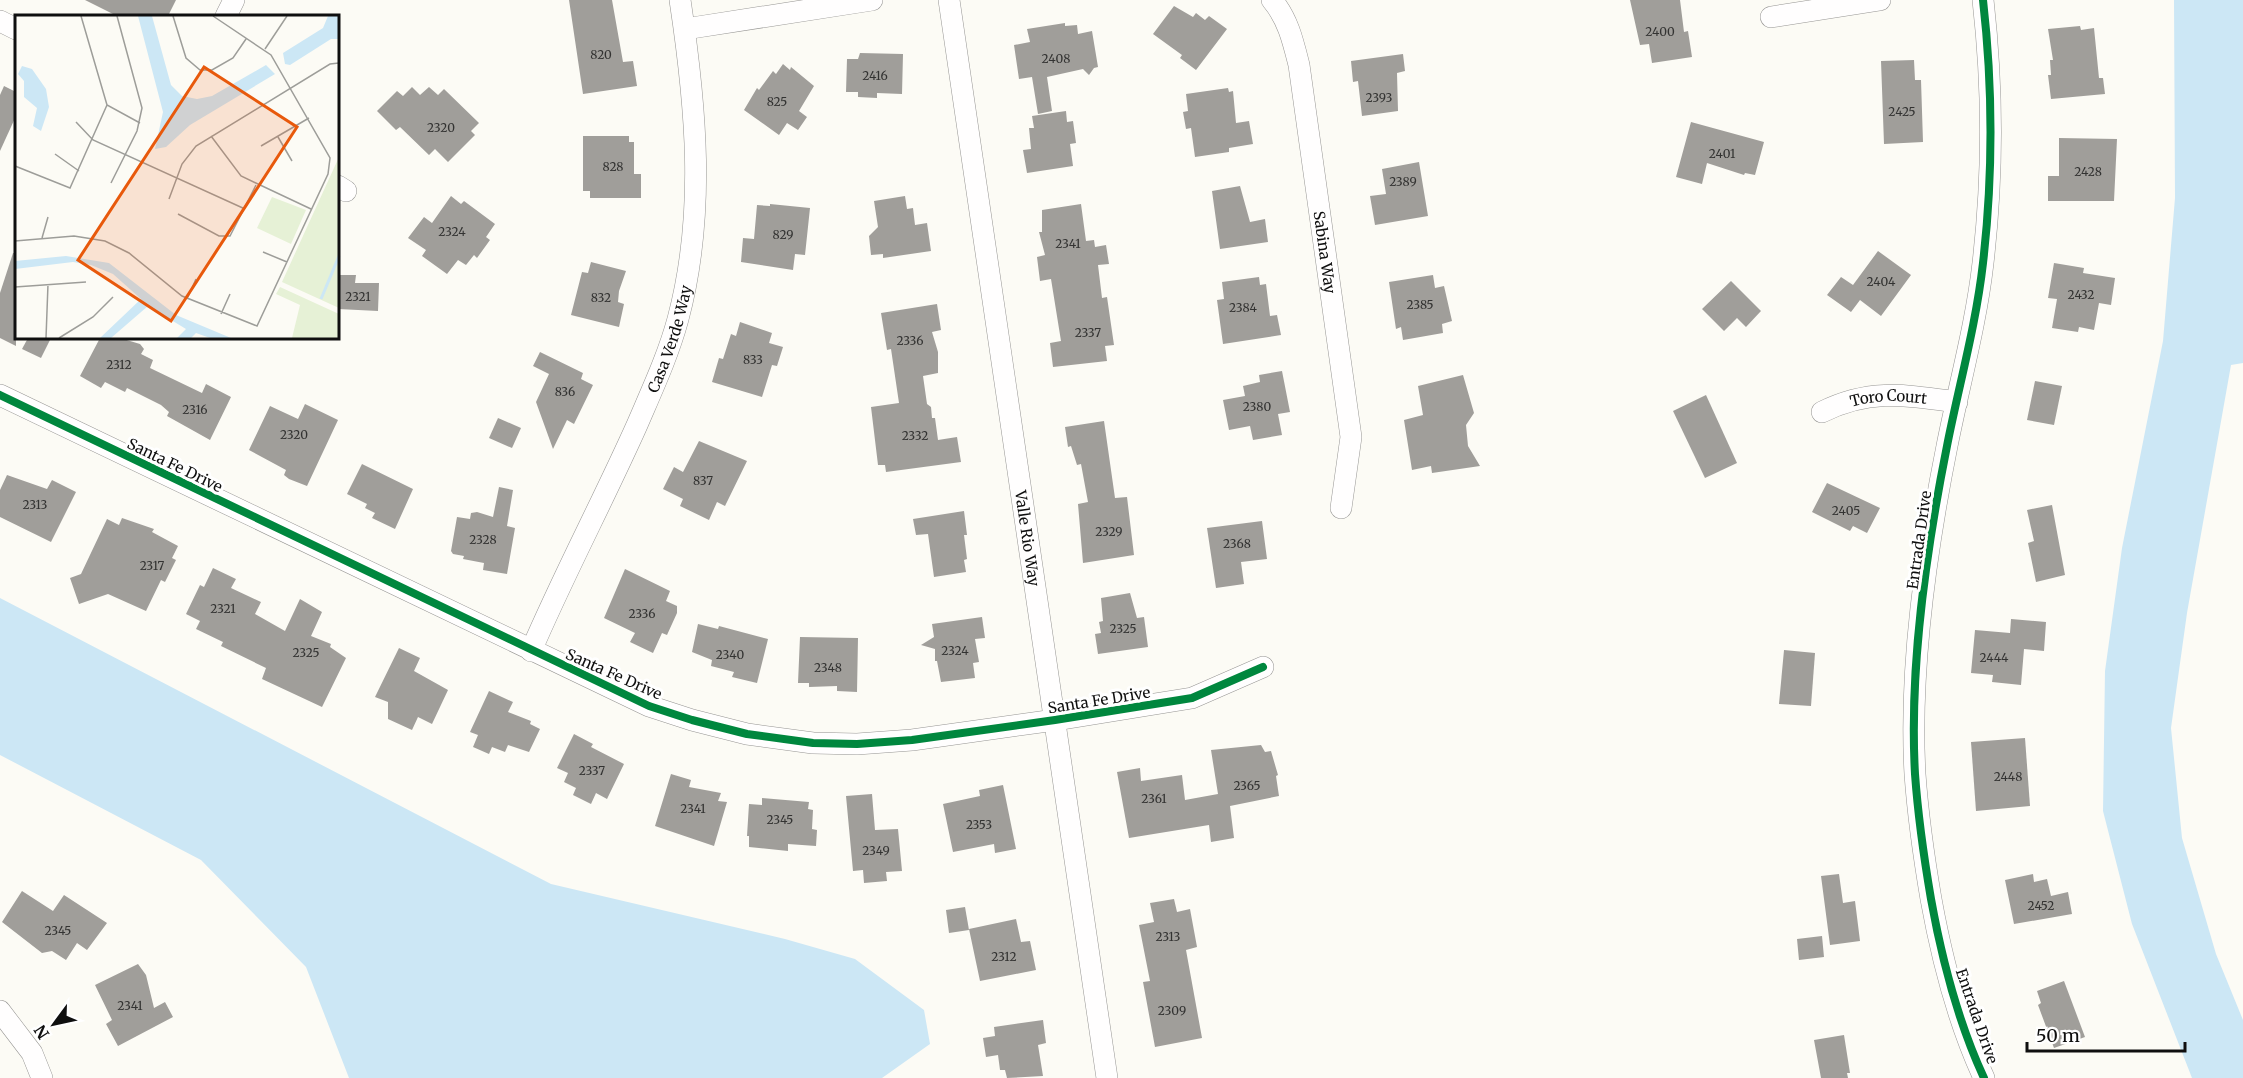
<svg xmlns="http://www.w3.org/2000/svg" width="2243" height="1078" viewBox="0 0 2243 1078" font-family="Merriweather,serif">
  <rect width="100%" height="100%" fill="#fcfbf5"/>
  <g fill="#cce7f5">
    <polygon points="2174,0 2243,0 2243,363 2231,365 2187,613 2171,728 2182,838 2216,954 2243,1020 2243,1078 2192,1078 2132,924 2103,811 2105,671 2122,548 2163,341 2175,198"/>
    <polygon points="0,598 551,884 785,939 855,959 924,1010 930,1044 882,1078 349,1078 306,967 201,860 0,755"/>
  </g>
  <g fill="#a09e9a">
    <polygon points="85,0 176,0 168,16 117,16"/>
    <polygon points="569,0 612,0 623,62 633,61 637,86 583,94"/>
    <polygon points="1630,0 1680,0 1684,32 1688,31 1692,57 1652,63 1649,44 1640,45"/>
    <polygon points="1174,6 1193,17 1196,13 1205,20 1209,16 1227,29 1196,70 1180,58 1182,55 1153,34"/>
    <polygon points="1065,23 1065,26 1077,25 1078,34 1092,31 1098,67 1094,68 1089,75 1083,69 1047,77 1052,111 1038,114 1032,77 1019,79 1014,45 1030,42 1027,29"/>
    <polygon points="2080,26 2081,30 2094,28 2099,78 2103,78 2105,94 2051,99 2048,75 2051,75 2050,60 2053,60 2048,29"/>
    <polygon points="860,53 903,54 902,94 877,93 877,98 858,97 858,92 846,92 847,59 858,59"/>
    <polygon points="1403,54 1405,71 1397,73 1398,111 1362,116 1358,81 1353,82 1351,61"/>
    <polygon points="1914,60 1915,80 1921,80 1923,142 1884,144 1881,61"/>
    <polygon points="783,64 790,70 791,67 814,86 799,111 807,117 798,130 787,123 779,135 744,110 757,88 759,90 773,71 776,74"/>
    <polygon points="4,86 16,92 16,116 0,151 0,95"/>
    <polygon points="412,87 420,95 429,87 438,95 444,89 479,123 471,131 475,135 448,162 435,149 429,155 400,127 396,130 377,111 397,91 403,96"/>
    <polygon points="1228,88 1229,92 1233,91 1236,123 1249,121 1253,144 1229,148 1229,152 1195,157 1191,128 1186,129 1183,112 1188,111 1186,94"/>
    <polygon points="1066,111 1067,122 1073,121 1076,143 1070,144 1073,166 1027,173 1023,150 1031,149 1029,128 1034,128 1032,116"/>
    <polygon points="1691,122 1764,142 1755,175 1745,173 1744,175 1707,163 1702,184 1676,177"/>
    <polygon points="583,136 629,136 629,142 634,142 634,174 641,174 641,198 590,198 590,191 583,191"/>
    <polygon points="2059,138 2117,139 2114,201 2048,201 2048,176 2059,176"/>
    <polygon points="1419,162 1428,216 1375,225 1370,196 1386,194 1382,169"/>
    <polygon points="1240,186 1250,222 1265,219 1268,242 1220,249 1212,191"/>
    <polygon points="451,196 461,204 464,201 495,224 486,237 490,240 477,258 474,255 466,265 458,260 447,274 422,256 426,250 408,238 424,217 432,223"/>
    <polygon points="905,196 907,209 913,208 915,225 927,223 931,251 883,258 883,254 871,255 869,236 878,227 874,201"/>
    <polygon points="770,204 810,208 805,255 795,254 793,270 741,262 743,238 754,239 757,205 770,206"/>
    <polygon points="1081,204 1086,241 1094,240 1095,247 1106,245 1109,264 1098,265 1102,298 1107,297 1114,345 1105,346 1107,361 1053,367 1050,343 1061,341 1051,279 1040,281 1037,257 1045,255 1039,232 1042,232 1042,210"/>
    <polygon points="1878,251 1911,275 1881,316 1860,300 1851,312 1827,295 1841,277 1853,285"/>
    <polygon points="13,253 16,253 16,346 0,338 0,293"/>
    <polygon points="591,262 626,271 619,291 618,302 624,304 619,327 571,315 582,272 588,273"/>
    <polygon points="2054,263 2084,268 2083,273 2115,278 2111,305 2099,303 2094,330 2079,327 2078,332 2052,328 2057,299 2048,298"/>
    <polygon points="338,275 356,275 355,283 379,283 378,311 338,309"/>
    <polygon points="1433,275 1435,288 1444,286 1452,321 1442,324 1443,333 1403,340 1401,327 1396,329 1389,282"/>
    <polygon points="1259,277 1260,285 1266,284 1270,316 1277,315 1281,335 1223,344 1217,300 1224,299 1222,282"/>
    <polygon points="1731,281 1761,311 1746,327 1737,318 1724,331 1702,309"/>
    <polygon points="937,304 941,330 932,332 938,352 938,373 923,376 927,404 931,407 932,418 935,418 938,440 957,437 961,462 886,472 885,465 878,465 871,407 899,403 891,349 887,350 881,313"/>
    <polygon points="740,322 772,333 769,343 783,347 777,366 772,365 762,397 712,382 719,358 723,359 731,334 736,336"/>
    <polygon points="28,338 51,338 41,358 22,349"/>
    <polygon points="100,338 120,338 140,344 144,349 141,354 153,360 150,368 202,393 206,384 231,397 210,440 167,416 169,412 161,405 127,388 125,392 105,382 101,388 80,376"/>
    <polygon points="540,352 583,373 581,379 593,385 574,424 567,420 553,449 536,402 549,374 533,366"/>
    <polygon points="1282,371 1290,412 1278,414 1282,435 1253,440 1250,426 1229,430 1223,400 1245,396 1243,386 1260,382 1259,375"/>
    <polygon points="1463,375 1474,413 1466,425 1468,446 1480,466 1432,473 1431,466 1412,470 1404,420 1423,415 1418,386"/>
    <polygon points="2035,381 2062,386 2054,425 2027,420"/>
    <polygon points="1706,395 1737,463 1705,478 1673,411"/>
    <polygon points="305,404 338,420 307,486 289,479 284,475 286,470 249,450 270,406 298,419"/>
    <polygon points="498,418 521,428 512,448 489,438"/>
    <polygon points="1104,421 1115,498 1127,497 1134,555 1083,563 1078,504 1088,502 1081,464 1077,465 1071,446 1068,447 1065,427"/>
    <polygon points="699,441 747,461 725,506 717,502 709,520 680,506 683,499 663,489 674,467 683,472"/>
    <polygon points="362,464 413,489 395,529 372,518 375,513 365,508 367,504 347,494"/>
    <polygon points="7,475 47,489 52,480 76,492 51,542 0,517 0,490"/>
    <polygon points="1827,483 1880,508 1867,533 1853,526 1850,531 1812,512"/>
    <polygon points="499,487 513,490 507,526 515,528 507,574 483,570 484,563 463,559 464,556 453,554 451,551 457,517 470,519 471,513 477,512 493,517"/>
    <polygon points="2052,505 2065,575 2036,582 2028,543 2034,541 2027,510"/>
    <polygon points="964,511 967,535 964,535 967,559 964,560 966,572 934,577 928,534 916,535 913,519"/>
    <polygon points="122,518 154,529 152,532 178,546 172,558 176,560 165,582 161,580 146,611 108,594 79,604 70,578 81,574 107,519 119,525"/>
    <polygon points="1262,521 1267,559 1241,562 1244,584 1216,588 1207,528"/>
    <polygon points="213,568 236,579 231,588 261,602 255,614 285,631 300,599 322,612 311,636 331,644 330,647 346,658 322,707 262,679 266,668 221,646 223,642 196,629 200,621 186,614 200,585 204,587"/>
    <polygon points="625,569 670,591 666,601 677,606 677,613 667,635 662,633 653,653 630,642 635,633 604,618"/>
    <polygon points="1130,593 1137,618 1144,617 1148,647 1098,654 1095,634 1101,633 1099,622 1103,621 1101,598"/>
    <polygon points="982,617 985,638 975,639 979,662 973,663 975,678 941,682 937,661 935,661 935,649 921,645 934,637 932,624"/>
    <polygon points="2011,619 2046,622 2044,651 2024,649 2021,685 1992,682 1993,675 1971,673 1975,630 2010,633"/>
    <polygon points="698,624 718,629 719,626 768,639 757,683 732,677 734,672 711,666 712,660 692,652"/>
    <polygon points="800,637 858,638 857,692 837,691 837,686 809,687 809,683 798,683"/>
    <polygon points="399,648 420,658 414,671 448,690 432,724 418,717 412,730 388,719 388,702 375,697"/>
    <polygon points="1784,650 1815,653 1811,706 1779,704"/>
    <polygon points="489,691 513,702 508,712 531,721 530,724 540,729 529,752 508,745 505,752 492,747 489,754 473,747 478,735 470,732"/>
    <polygon points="574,734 593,744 591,747 624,764 607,799 596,793 591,804 573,795 576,788 564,782 568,773 557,768"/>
    <polygon points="2025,738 2030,806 1976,811 1971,742"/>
    <polygon points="1261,745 1265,752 1271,751 1278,775 1276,776 1279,796 1230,806 1234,838 1211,842 1209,825 1129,838 1117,772 1140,768 1141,781 1182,775 1185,800 1218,794 1211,750"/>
    <polygon points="671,774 691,780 689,787 721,793 718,801 727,802 714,846 655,826"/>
    <polygon points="1003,785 1016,849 995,853 994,844 953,852 943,804 980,796 979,790"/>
    <polygon points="872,794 875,830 898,829 902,871 886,872 887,881 864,883 863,870 853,871 846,796"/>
    <polygon points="762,798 809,802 808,809 813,810 812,829 817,830 816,846 788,844 788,851 749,847 749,836 747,836 749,804 762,805"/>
    <polygon points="1839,874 1843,903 1855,901 1860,941 1830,945 1821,876"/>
    <polygon points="2033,874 2034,882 2047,879 2051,896 2068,892 2072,914 2014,924 2005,880"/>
    <polygon points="22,891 53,911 64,895 107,923 87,950 77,943 66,960 52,951 42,953 2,922"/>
    <polygon points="1174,899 1177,912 1190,909 1197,947 1186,950 1202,1038 1155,1047 1143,982 1150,981 1139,925 1154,922 1150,903"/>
    <polygon points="965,907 969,930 949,933 946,910"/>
    <polygon points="1016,919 1021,942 1030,941 1036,970 980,981 969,929"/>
    <polygon points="1822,936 1824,957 1799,960 1797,939"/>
    <polygon points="138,964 146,975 154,1008 165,1002 173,1017 118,1046 106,1024 112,1020 95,985"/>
    <polygon points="2064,981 2085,1037 2054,1048 2038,1005 2041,1003 2037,991"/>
    <polygon points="1043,1020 1046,1043 1038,1045 1043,1076 1007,1078 1005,1070 1000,1070 998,1055 986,1057 983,1038 995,1036 994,1027"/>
    <polygon points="1844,1035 1850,1073 1847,1073 1848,1078 1821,1078 1814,1040"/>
  </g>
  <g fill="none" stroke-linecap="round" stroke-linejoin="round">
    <defs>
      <g id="street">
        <path id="s1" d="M949,0l158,1078"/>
        <path id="s2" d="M1272,0c16,19 21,41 27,65l52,372 -10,71"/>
        <path d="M1983,0c10,88 10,176 0,263 -7,62 -24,122 -36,183 -21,105 -38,221 -32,328 3,42 9,84 16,125 11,61 27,123 53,179"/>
        <polyline points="226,16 234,0"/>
        <polyline points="1771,17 1880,0"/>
        <polyline points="0,21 16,29"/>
        <polyline points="685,29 872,0"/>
        <polyline points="338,186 346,191"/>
        <polyline points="0,395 649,706 692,720 747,734 813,743 857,744 912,740 1055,720 1192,698 1263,667"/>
        <path id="s3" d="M1822,412c48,-24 84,-17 135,-10"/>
        <path id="s4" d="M531,651c33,-77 72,-150 106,-226 15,-35 31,-69 41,-106 28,-105 18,-213 2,-319"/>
        <polyline points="0,1011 32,1053 42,1078"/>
      </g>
    </defs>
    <use href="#street" stroke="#969593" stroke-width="22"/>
    <use href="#street" stroke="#fffefe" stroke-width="21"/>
    <defs>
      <g id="cycleway">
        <path d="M1983,0c10,88 10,176 0,263 -7,62 -24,122 -36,183 -21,105 -38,221 -32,328 3,42 9,84 16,125 11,61 27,123 53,179"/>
        <polyline points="0,395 649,706 692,720 747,734 813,743 857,744 912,740 1055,720 1192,698 1263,667"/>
      </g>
    </defs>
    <use href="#cycleway" stroke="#fff" stroke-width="11"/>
    <use href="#cycleway" stroke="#00873e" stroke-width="8"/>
  </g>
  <g text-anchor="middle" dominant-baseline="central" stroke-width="6" stroke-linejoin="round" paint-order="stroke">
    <g font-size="12" fill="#333332">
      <text x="1660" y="31">2400</text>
      <text x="601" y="54">820</text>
      <text x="1056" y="58">2408</text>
      <text x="875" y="75">2416</text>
      <text x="1379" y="97">2393</text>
      <text x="777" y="101">825</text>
      <text x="1902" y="111">2425</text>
      <text x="441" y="127">2320</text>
      <text x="1722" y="153">2401</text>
      <text x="613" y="166">828</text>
      <text x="2088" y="171">2428</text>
      <text x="1403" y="181">2389</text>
      <text x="452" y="231">2324</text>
      <text x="783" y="234">829</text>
      <text x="1068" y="243">2341</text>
      <text x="1881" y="281">2404</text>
      <text x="2081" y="294">2432</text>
      <text x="358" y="296">2321</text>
      <text x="601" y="297">832</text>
      <text x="1420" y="304">2385</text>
      <text x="1243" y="307">2384</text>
      <text x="1088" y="332">2337</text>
      <text x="910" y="340">2336</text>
      <text x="753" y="359">833</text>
      <text x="119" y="364">2312</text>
      <text x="565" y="391">836</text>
      <text x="1257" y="406">2380</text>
      <text x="195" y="409">2316</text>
      <text x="294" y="434">2320</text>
      <text x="915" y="435">2332</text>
      <text x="703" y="480">837</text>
      <text x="35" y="504">2313</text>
      <text x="1846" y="510">2405</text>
      <text x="1109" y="531">2329</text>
      <text x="483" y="539">2328</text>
      <text x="1237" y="543">2368</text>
      <text x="152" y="565">2317</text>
      <text x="223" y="608">2321</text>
      <text x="642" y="613">2336</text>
      <text x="1123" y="628">2325</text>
      <text x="955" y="650">2324</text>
      <text x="306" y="652">2325</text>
      <text x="730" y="654">2340</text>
      <text x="1994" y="657">2444</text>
      <text x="828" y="667">2348</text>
      <text x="592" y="770">2337</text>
      <text x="2008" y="776">2448</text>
      <text x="1247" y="785">2365</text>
      <text x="1154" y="798">2361</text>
      <text x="693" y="808">2341</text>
      <text x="780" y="819">2345</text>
      <text x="979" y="824">2353</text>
      <text x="876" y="850">2349</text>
      <text x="2041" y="905">2452</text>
      <text x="58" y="930">2345</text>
      <text x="1168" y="936">2313</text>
      <text x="1004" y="956">2312</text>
      <text x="130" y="1005">2341</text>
      <text x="1172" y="1010">2309</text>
    </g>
    <g font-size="15" fill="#0f0f0f" stroke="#fff">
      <text stroke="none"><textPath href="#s2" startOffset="260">Sabina Way</textPath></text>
      <text stroke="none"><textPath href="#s4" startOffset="342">Casa Verde Way</textPath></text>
      <text stroke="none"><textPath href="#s3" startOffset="69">Toro Court</textPath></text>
      <text transform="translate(175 465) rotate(26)">Santa Fe Drive</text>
      <text stroke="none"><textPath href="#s1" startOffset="544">Valle Rio Way</textPath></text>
      <text transform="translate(1919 540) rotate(-82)">Entrada Drive</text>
      <text transform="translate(614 674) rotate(24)">Santa Fe Drive</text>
      <text transform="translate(1099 700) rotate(-9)">Santa Fe Drive</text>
      <text transform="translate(1977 1016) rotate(71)">Entrada Drive</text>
    </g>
  </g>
  <g transform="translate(15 15)">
    <rect width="324" height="324" fill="#fcfbf5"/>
    <path d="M324,142v151l-57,-26zM257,182l34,13 -15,34 -34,-16zM265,272l59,27v24h-47l8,-33 -24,-11z" fill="#e6f1d6"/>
    <path d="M123,1h14l19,69 11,11 15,3 15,-3 54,-31 9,9 -85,51 -24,22 -11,2 8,-37zM313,1h11v23h-8l-41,26 -5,-1 -2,-11 40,-25zM7,51l10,3 14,20 3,18 -8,24 -8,-5 4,-18 -13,-11v-16l-6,-7zM51,241l43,7 67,52 55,23h-21l-14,-5 -5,5h-14l9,-9 -38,-23 -37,32h-11l41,-39 -28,-25 -22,-9 -18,-3 -58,7v-8z" fill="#cce7f5"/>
    <path fill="none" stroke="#cce7f5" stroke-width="3" d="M306,284l18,-43"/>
    <path fill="none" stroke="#9d9d99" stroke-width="1.5" d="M66,1l26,89 33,18M158,1l13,42 14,12h12l21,-12 13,-19M250,34l22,-33M61,107l17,18 152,69M196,121l30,40 70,33M263,122l14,24M246,131l48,-28M40,139l24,17M0,151l55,22 37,-83M96,168l26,-52 5,-23 -25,-92M154,184l13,-35 14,-18 134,-82 9,-1M163,199l41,22h11l26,-51M27,223l6,-21M0,226l59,-5 31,5 24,12 53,43 75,30 71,-152 2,-16 -59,-103 -58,-39M248,237l24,10M0,272l71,-5M172,284l9,-20M206,299l9,-20M31,323l2,-54M44,323l34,-21 20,-20"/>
    <path fill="#e8590c" fill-opacity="0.15" stroke="#e8590c" stroke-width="3" d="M189,52l93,60 -126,194 -93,-61z"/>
    <rect width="324" height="324" fill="none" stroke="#0f0f0f" stroke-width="3"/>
  </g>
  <g transform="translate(54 1024) rotate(237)" stroke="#ffffff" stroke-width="4.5" paint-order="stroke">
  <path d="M0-4.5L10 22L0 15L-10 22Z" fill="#0f0f0f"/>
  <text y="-9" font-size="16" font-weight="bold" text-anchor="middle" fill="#0f0f0f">N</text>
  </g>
  <path d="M2027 1042v9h158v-9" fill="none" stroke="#0f0f0f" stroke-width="3"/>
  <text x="2036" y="1042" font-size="18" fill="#0f0f0f" stroke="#ffffff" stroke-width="4.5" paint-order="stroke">50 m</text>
</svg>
